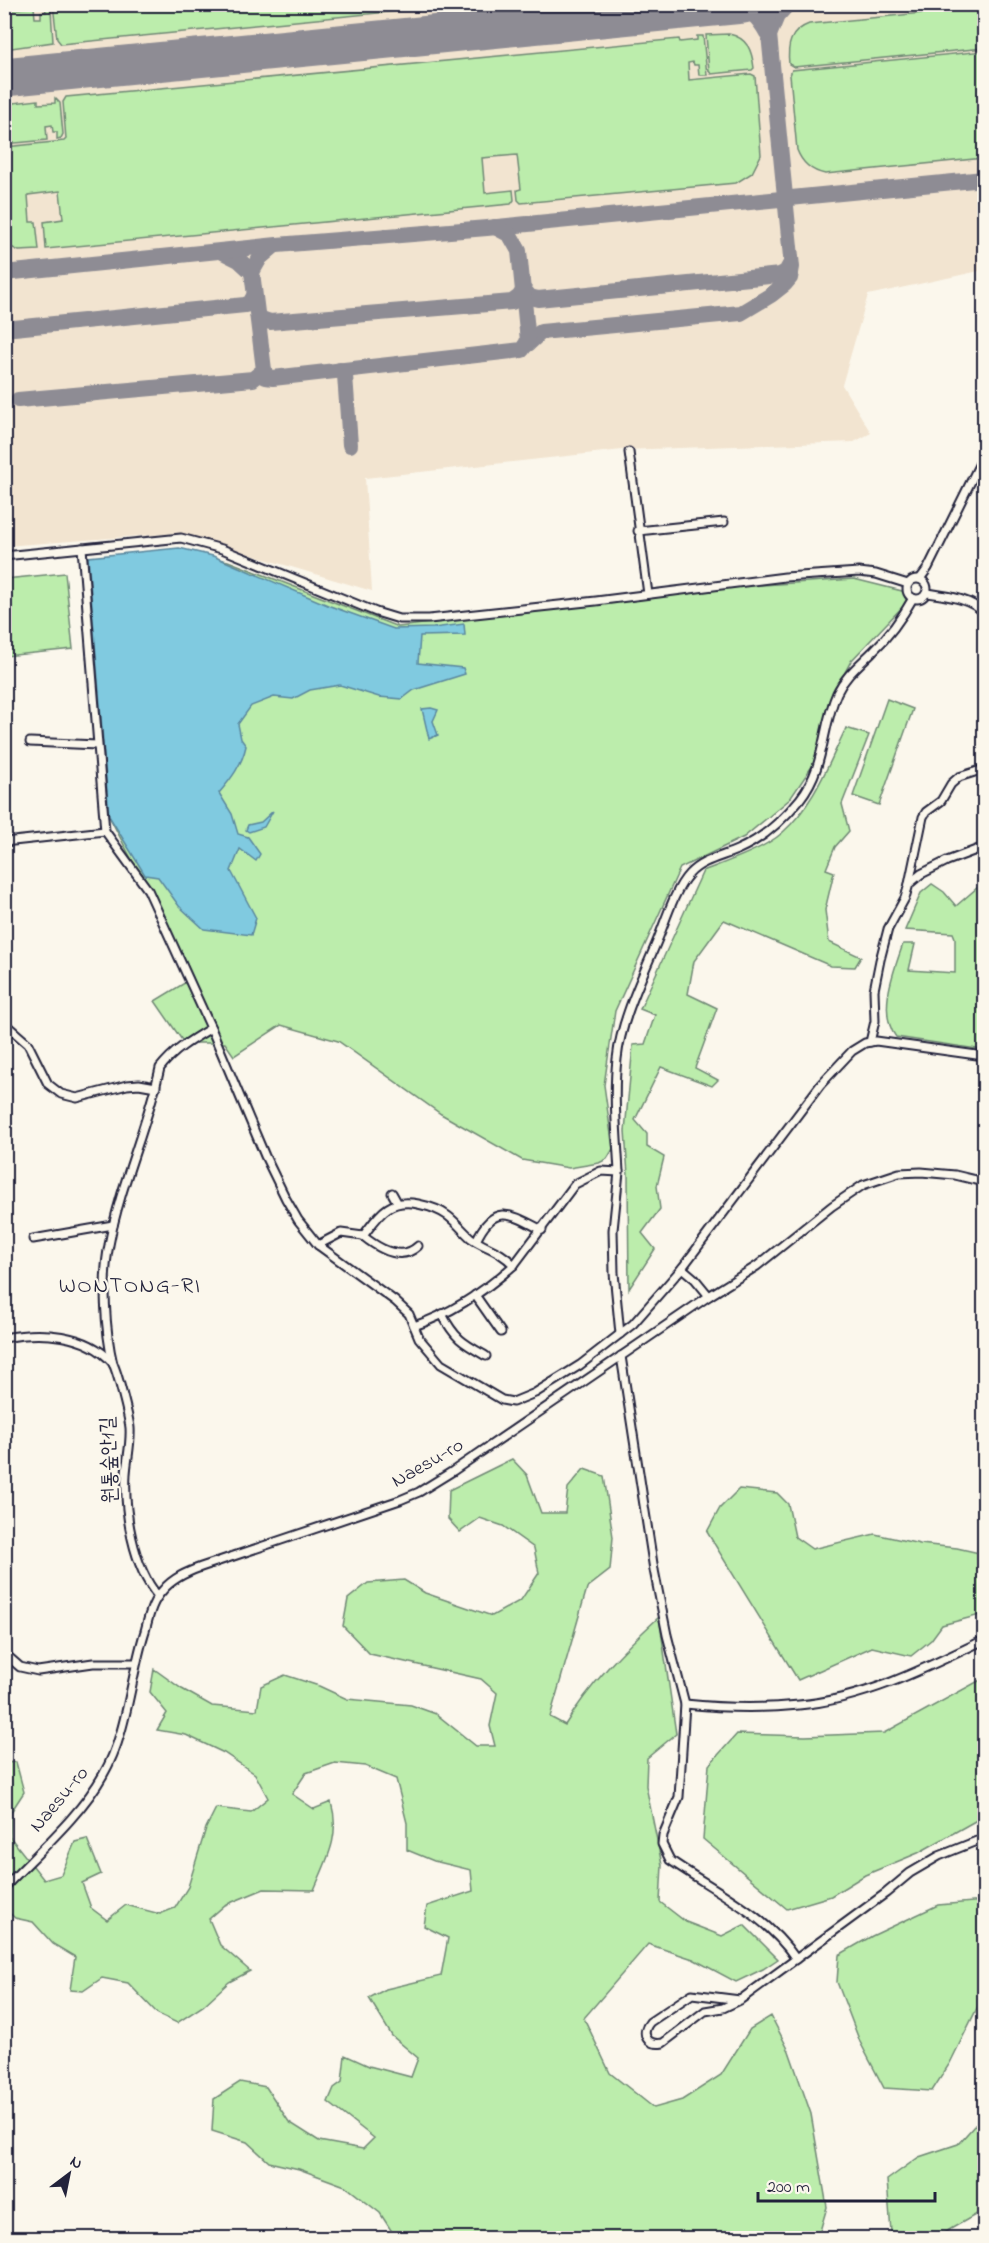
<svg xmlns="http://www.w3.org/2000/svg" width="989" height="2243" viewBox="0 0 989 2243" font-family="'Indie Flower','Poor Story',sans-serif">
  <rect width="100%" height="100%" fill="#fbf7ec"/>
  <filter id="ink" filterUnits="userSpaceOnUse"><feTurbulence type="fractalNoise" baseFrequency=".0167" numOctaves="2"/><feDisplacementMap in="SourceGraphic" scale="12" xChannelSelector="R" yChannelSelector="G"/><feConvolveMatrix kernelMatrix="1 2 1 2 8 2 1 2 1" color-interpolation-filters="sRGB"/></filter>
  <g filter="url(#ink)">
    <polygon fill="#f2e4d0" points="5,5 984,5 984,270 868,295 842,385 871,433 854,442 622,450 365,478 372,591 178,533 5,546"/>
    <g fill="#bcedac" stroke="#6f8874" stroke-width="1.5">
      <polygon points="53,5 53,4 460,5 61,44 57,39"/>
      <polygon points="45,6 51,10 53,42 5,49 5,10 34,7 35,18 41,18 41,12 46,12"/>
      <path d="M984,7v41l-190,19 -5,-3c-2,-19 1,-33 20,-40z"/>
      <path d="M729,34c19,4 23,17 25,34l-2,2 -41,4 -2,-3 -3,-36z"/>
      <polygon points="697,36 703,36 707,75 699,75 698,65 694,65 693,62 688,63 689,80 751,74 755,76 761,155 752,173 736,183 521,203 518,200 517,190 521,189 517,155 482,158 485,193 513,190 514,200 511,204 46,249 44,222 63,219 60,191 28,195 30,222 36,222 39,250 19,251 5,244 5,147 64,141 66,139 63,102 66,97 679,39 680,42 697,40"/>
      <path d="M984,51v107l-159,16c-14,-3 -23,-11 -28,-24l-7,-75 2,-5z"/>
      <polygon points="55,98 60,103 63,134 61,138 57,139 57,132 53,132 52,125 46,126 47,140 5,144 5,104 38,100 38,104 55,103"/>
      <polygon points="191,554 228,561 398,627 733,587 854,579 902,591 908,601 851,661 828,704 817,759 790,799 744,837 680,868 615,1011 604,1085 613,1149 607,1159 599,1163 569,1168 522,1160 441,1114 338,1041 281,1025 234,1056 225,1043 184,1043 155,1001 193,978 109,816 88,557"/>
      <polygon points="65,573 73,649 5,656 5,579"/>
      <polygon points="887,699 913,709 879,805 853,796"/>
      <path d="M846,728l23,7 -27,69 7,27 -14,16 -9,22 8,3 -9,38 4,32 32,15 -6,10 -24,-1 -107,-46 -30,41 -6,33 29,14 -22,60 23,12 -6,6 -51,-19 -26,53 12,14v13l17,10 -7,29 3,23 -18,24 13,16 -26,40 -1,-114 -3,-44 8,-86 12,-1 10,-29 -15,-6 63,-138c23,-9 61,-22 79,-38 32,-28 46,-68 64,-105z"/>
      <path d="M984,882v168l-88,-13c-19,-25 -2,-67 7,-93h12l-6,26 46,3v-35l-2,-5 -48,-3 16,-37 11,-9 12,8 12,14z"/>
      <path d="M512,1459l15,16 14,38h24l3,-25 16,-19 20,7 9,61 -3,33 -23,18 -37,129 15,8c25,-41 58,-75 94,-108l17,117 -29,24 -1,28 16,79 -2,37 26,20 36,14 22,-11 34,34 -15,10 -27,13 -43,-23 -45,-15 -64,74 26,55 44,35 28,-8 39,-25 29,-46 21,-13 18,35 22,63 16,93 -9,31h-422l-16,-25 -35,-27 -46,-17 -30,-7 -22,-20 -35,-11 2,-32 26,-17 26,5 23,35 30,19 44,8 11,-11 -46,-36 6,-14 8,-6 3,-27 24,11 42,11 7,-19 -26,-22 -23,-38 17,-9 55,-13 7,-38 -24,-12 3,-20 46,-15 -2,-21 -37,-9 -27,-11v-27l-11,-44 -31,-13 -30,-3 -29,10 -14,21 22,15 17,-7c10,34 -4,57 -17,88l-50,-1 -39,16 -16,14 11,26 30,26 -21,11 -26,24 -26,17 -19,-9 -30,-31 -26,-5 -19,13 -13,-1 5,-33 -22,-13 -20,-22 -18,-4 -10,-9v-146l11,-1 8,30 -13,20 -1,25 34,43 17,-5 14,-33 12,-3 14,35 -19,9 9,25 16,12 19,-15 34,9 15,-6 13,-21 18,-59 10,-20 35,4 17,-14 -13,-24 -31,-21 -38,-18 -29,-5 10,-17 -17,-21 4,-23 28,20 30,17 45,4 4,-24 24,-11 34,11 28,13 64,6 25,9 40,32h19l-5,-20 7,-33 -16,-14 -111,-25 -27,-28 5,-27 20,-16 36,-3 21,13 67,23 29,-16 18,-27 -5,-25 -31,-22 -23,-8 -20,14 -12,-13 1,-29z"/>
      <polygon points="739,1489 777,1493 788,1504 795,1537 812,1549 875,1534 920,1544 957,1548 984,1554 984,1614 942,1625 931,1640 911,1656 872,1647 798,1680 707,1532 720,1508"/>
      <polygon points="984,1678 984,1816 918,1853 865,1875 831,1896 787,1909 703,1839 709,1765 737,1734 805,1736 884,1733"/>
      <polygon points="984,1901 984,1994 950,2063 932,2091 884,2088 860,2042 837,1982 839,1955 872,1936 938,1905"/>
      <polygon points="984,2115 984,2210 935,2238 895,2238 891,2232 887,2180 919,2157 958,2144"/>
    </g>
    <g fill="#80cae0" stroke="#5a879e" stroke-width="1.5">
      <path d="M179,548l34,8 117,50 64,23 39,-1 31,-4 1,11 -45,1 -2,27 45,5 2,6 -51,16 -12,9 -23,-2 -39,-12 -30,5 -17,9 -19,-2 -23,9 -13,18 3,15 5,7c-4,19 -15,33 -27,47l13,21 6,20 10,3 12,17 -4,7 -16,-12 -9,22 25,47 -5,17 -47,-6 -25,-23 -21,-29 -13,-2 -36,-59 -21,-259z"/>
      <polygon points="431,708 438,710 433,721 438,735 429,739 422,709"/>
      <polygon points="273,811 264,827 249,832 246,830 248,825 261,822"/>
    </g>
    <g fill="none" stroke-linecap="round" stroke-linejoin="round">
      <g stroke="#8e8c94" stroke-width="16">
        <path d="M735,5c15,3 25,15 32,28"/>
        <polyline points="770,33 777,16 788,4"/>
        <polyline points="223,252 239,260 252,272 260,258 274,246"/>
        <polyline points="4,273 277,245 487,228 984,179"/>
        <polyline points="259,318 270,322 512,302 519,297 524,290 530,297 538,299 780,275 786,272 791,263"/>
        <polyline points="4,329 245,305 250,303 254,296"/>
        <polyline points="528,344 541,332 741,313 771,295 785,284 790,278 792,267 766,4"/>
        <polyline points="264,370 266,377 273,378 522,350 528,341 519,251 510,235 495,227"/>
        <polyline points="340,370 345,375 350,445"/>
        <polyline points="18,400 253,379 264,370 252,272"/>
      </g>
      <polyline stroke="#8e8c94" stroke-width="39" points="4,77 743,4"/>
      <defs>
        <g id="minor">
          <polyline points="629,452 648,594"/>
          <polyline points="638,531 724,522"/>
          <polyline points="82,548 105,831 148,890 211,1028 265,1156 286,1199 298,1220 318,1245 395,1301 409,1314 419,1338 441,1364 502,1400 513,1402 535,1393 580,1365 633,1324 682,1268 821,1084 852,1051 865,1043 876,1041 984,1056"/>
          <polyline points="4,556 181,538 222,549 376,612 399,619 429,619 596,601 785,577 859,572 876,574 908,584"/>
          <circle cx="917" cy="589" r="10"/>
          <polyline points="920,579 928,568 984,455"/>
          <path d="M927,593c20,3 43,5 57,20"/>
          <polyline points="30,742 97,745"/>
          <polyline points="4,842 105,831"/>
          <polyline points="909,884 923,817 926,812 941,801 951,784 959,777 984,769"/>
          <polyline points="4,1023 28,1044 48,1084 61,1094 77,1098 127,1085 139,1084 156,1087"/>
          <polyline points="870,1042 875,1021 874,990 880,960 888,929 905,898 909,884 921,874 947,861 984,847"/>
          <polyline points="619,1172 613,1230 614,1273 620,1334"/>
          <polyline points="392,1193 397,1202"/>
          <path d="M363,1236c16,13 38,26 55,10"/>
          <polyline points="33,1239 113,1225"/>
          <path d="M476,1241c18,-39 35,-27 66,-11"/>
          <path d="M318,1245l23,-12 22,3c16,-21 25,-38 55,-32 10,2 21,5 30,12 8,6 15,15 23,22 16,11 27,11 43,27 -28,25 -64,49 -100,61"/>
          <path d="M514,1265l61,-81 26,-13 18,1c-2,-37 -6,-76 -2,-113 4,-40 26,-83 41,-120 8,-20 17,-50 31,-65 13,-14 32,-17 48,-24 26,-11 46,-30 63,-51 26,-33 21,-70 37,-106 8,-17 22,-28 35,-41 17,-16 30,-34 41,-54"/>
          <polyline points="682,1268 695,1279 709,1296"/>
          <polyline points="475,1295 501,1332"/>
          <path d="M442,1314c13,25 21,29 44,42"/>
          <path d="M4,1338c36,-7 82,-5 108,24 5,7 17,56 18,66 1,16 -3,31 -4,46 -2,37 7,93 32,122"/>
          <path d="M621,1356l33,214 13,65 18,69 -6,93 -16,38 -1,9 8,16c43,30 96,54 126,99l90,-66 24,-20 29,-17 45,-18"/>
          <path d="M113,1364c-8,-33 -11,-86 -4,-119 11,-60 38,-117 51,-177 14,-18 31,-28 51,-40"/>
          <polyline points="4,1653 20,1667 38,1671 93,1663 135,1663"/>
          <path d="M685,1704c38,4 76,5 114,1 66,-6 127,-37 185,-65"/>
          <path d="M4,1888c32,-34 77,-73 99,-113 25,-43 27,-97 42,-144 4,-15 7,-30 18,-41 10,-12 24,-18 38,-23l199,-67 19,-8 34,-21 256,-175 48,-30 75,-60 31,-21 36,-12 22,-1 34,3 29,7"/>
          <path d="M740,2000l-48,-6 -42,28c-10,12 -3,24 13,21l42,-32 18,-3 17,-8 56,-41"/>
        </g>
      </defs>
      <use href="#minor" stroke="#22223b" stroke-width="11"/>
      <use href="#minor" stroke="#fbf7ec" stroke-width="7"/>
    </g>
  </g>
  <g text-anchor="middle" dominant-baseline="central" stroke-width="4.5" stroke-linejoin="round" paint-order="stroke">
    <g font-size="20" fill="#22223b" stroke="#fbf7ec">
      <text transform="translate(110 1460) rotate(-92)">원통숲안1길</text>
      <text transform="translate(428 1464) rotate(-30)">Naesu-ro</text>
      <text transform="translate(60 1800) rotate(-50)">Naesu-ro</text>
    </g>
    <g font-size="22" letter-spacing="1.5" fill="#22223b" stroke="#fbf7ec">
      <text x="130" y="1287">WONTONG-RI</text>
    </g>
  </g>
  <rect width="989" height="2243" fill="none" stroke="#fbf7ec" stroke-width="24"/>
  <rect x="12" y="12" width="965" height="2219" fill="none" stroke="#22223b" stroke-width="2" filter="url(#ink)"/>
  <g transform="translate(69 2174) rotate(32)" stroke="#fbf7ec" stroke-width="4.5" paint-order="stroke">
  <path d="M0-4.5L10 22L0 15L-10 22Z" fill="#22223b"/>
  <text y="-9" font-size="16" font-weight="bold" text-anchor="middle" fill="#22223b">N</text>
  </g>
  <path d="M758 2192v9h177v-9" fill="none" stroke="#22223b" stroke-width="3"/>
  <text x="767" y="2192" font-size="18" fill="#22223b" stroke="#fbf7ec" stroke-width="4.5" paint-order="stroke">200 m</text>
</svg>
